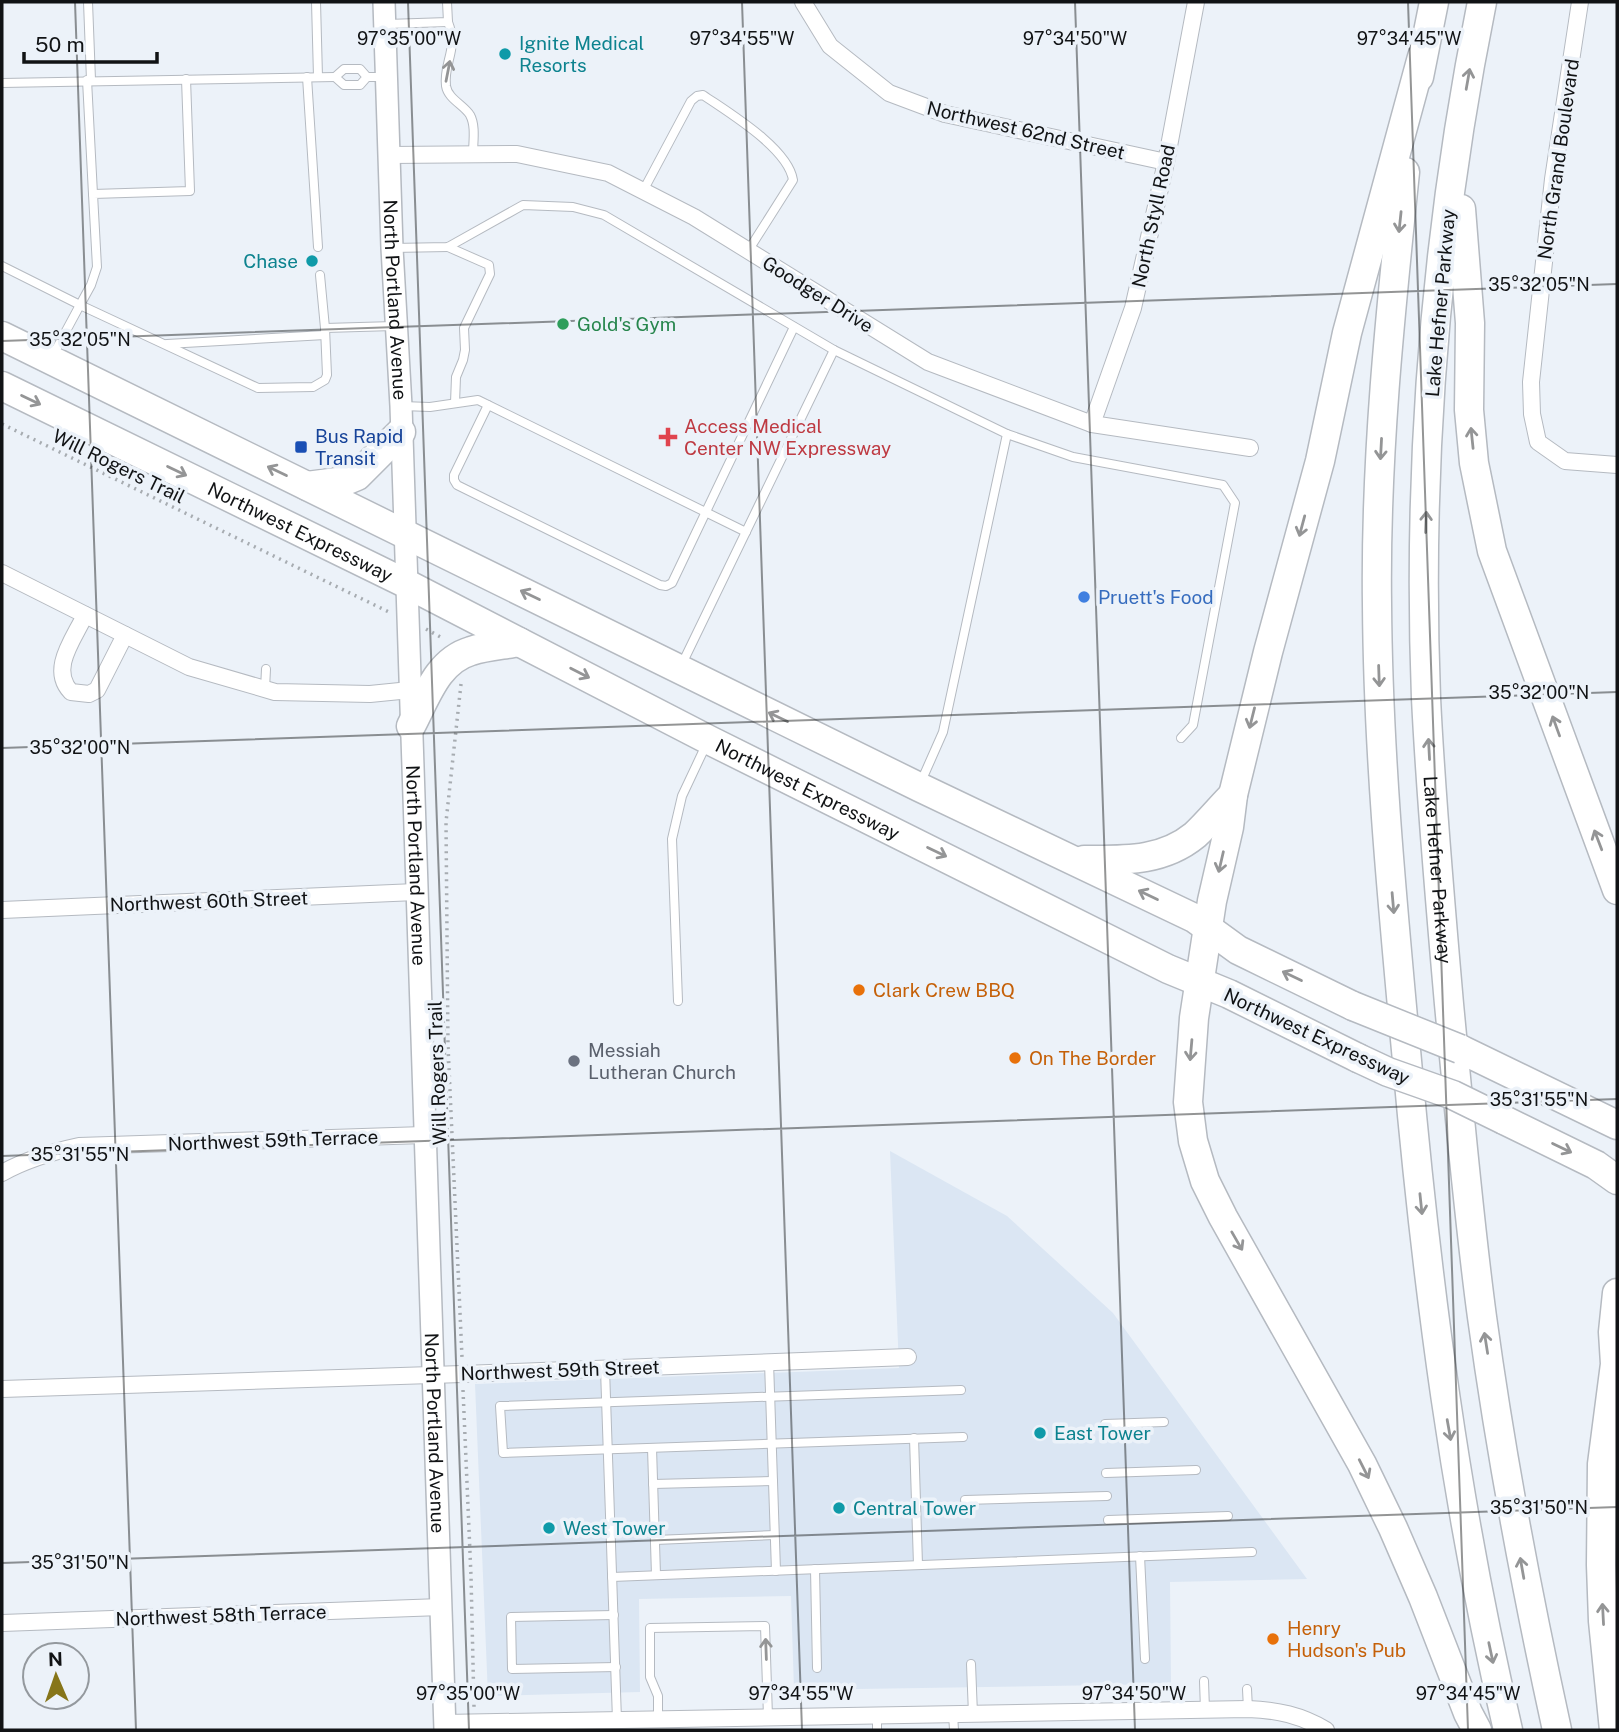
<svg xmlns="http://www.w3.org/2000/svg" width="1619" height="1732" viewBox="0 0 1619 1732" font-family="'Public Sans',sans-serif">
  <rect width="100%" height="100%" fill="#ecf2f9"/>
  <polygon fill="#dbe6f3" points="890,1151 1007,1216 1113,1313 1307,1579 1170,1582 1171,1684 794,1690 791,1596 639,1599 640,1692 488,1696 475,1384 899,1368"/>
  <g fill="none" stroke-linecap="round" stroke-linejoin="round">
    <defs>
      <g id="lane">
        <polyline points="88,2 91,80"/>
        <polyline points="316,2 318,77"/>
        <path d="M448,22c11,28 -5,40 -2,64 2,13 18,19 24,29 6,11 3,27 3,39"/>
        <polyline points="387,24 448,22 447,2"/>
        <polyline points="307,77 318,247"/>
        <polyline points="367,77 360,85 344,85 335,77 344,69 360,69 367,77 384,77"/>
        <polyline points="87,80 93,194"/>
        <polyline points="2,83 335,77"/>
        <path d="M643,191l48,-90 6,-5 6,-1c26,18 85,53 90,85l-45,71"/>
        <polyline points="448,247 489,265 490,274 464,328 465,350 463,360 456,377 455,403"/>
        <polyline points="392,248 448,247 523,205 573,207 604,215 834,350 1007,434 943,732 920,784"/>
        <polyline points="2,266 80,305 91,285 97,267 93,194 190,191 186,79"/>
        <polyline points="320,275 325,328"/>
        <polyline points="167,344 325,335"/>
        <polyline points="52,357 80,305 258,388 313,387 325,380 327,375 325,328 394,326"/>
        <polyline points="488,405 454,475 454,480 457,485 660,585 666,586 672,583 794,327"/>
        <polyline points="402,406 430,407 478,400 746,532"/>
        <polyline points="1007,434 1073,457 1223,485 1235,503 1193,725 1181,738"/>
        <polyline points="681,666 834,350"/>
        <polyline points="265,689 266,669"/>
        <polyline points="678,1001 672,839 682,796 706,745"/>
        <polyline points="769,1362 776,1571"/>
        <polyline points="605,1369 617,1720"/>
        <polyline points="961,1390 500,1406 503,1453 963,1437"/>
        <polyline points="1105,1424 1164,1422"/>
        <polyline points="914,1438 918,1565"/>
        <polyline points="652,1448 656,1575"/>
        <polyline points="1106,1473 1196,1470"/>
        <polyline points="653,1484 773,1481"/>
        <polyline points="965,1500 1107,1496"/>
        <polyline points="1108,1520 1228,1516"/>
        <polyline points="655,1540 774,1535"/>
        <polyline points="1140,1556 1145,1659"/>
        <polyline points="815,1569 817,1668"/>
        <polyline points="612,1577 1252,1552"/>
        <polyline points="614,1615 511,1617 512,1669 616,1667"/>
        <polyline points="971,1664 973,1714"/>
        <polyline points="1204,1681 1205,1710"/>
        <polyline points="1247,1689 1248,1709"/>
        <polyline points="953,1714 954,1730"/>
        <polyline points="658,1719 658,1696 650,1677 650,1628 765,1626 768,1717"/>
        <polyline points="877,1730 877,1715"/>
      </g>
      <g id="street">
        <polyline points="803,2 830,46 889,93 945,114 1166,162"/>
        <polyline points="1580,2 1553,179 1531,382 1532,414 1538,442 1565,461 1617,465"/>
        <polyline points="390,155 517,154 608,173 694,217 928,362 1092,424 1250,448"/>
        <polyline points="1092,424 1133,308 1166,162 1196,2"/>
        <polyline points="2,573 189,667 275,692 370,694 410,690"/>
        <path d="M85,615c-11,24 -36,54 -14,77l18,2 8,-4 28,-55"/>
        <polyline points="2,910 416,892"/>
        <path d="M2,1173c25,-14 49,-21 77,-27l345,-11"/>
        <polyline points="2,1389 462,1374 908,1357"/>
        <polyline points="2,1623 441,1607"/>
        <path d="M444,1723l804,-14c29,1 53,6 78,21"/>
      </g>
      <g id="secondary">
        <path id="s1" d="M384,2l8,246 9,158 44,1324"/>
      </g>
      <g id="highway">
        <path id="s2" d="M1482,2c-46,228 -65,464 -56,696 5,102 14,204 23,306 10,104 19,209 33,313 19,139 45,276 75,413"/>
        <polyline points="1422,57 1347,333 1320,461 1268,652 1233,795 1229,827 1212,901 1194,1018 1188,1102 1193,1141 1205,1181 1223,1217 1362,1464 1393,1528 1423,1597 1468,1713 1477,1730"/>
        <polyline points="1419,77 1434,2"/>
        <path d="M1405,172c-15,144 -30,288 -28,432 1,153 16,305 30,457 20,225 49,449 101,669"/>
        <polyline points="1461,209 1470,323 1469,410 1474,463 1492,551 1617,890"/>
        <polyline points="2,336 919,787 1194,918 1238,950 1353,1006"/>
        <path id="s3" d="M2,386l403,197 304,157 459,229 61,25 129,64"/>
        <polyline points="307,486 345,481 357,476 401,432"/>
        <path d="M411,726c15,-28 26,-65 60,-75 15,-5 33,-6 48,-9"/>
        <path d="M1084,860c40,0 78,2 111,-25 13,-12 25,-27 38,-40"/>
        <polyline points="1460,1049 1617,1125"/>
        <polyline points="1504,1120 1596,1165 1617,1180"/>
        <polyline points="1614,1730 1603,1621 1601,1565 1602,1464 1615,1364 1613,1332 1617,1293"/>
      </g>
    </defs>
    <use href="#lane" stroke="#b5bac1" stroke-width="10"/>
    <use href="#street" stroke="#b5bac1" stroke-width="18"/>
    <use href="#secondary" stroke="#b5bac1" stroke-width="24"/>
    <use href="#highway" stroke="#b5bac1" stroke-width="31"/>
    <g stroke="#a7acb1" stroke-width="3.5" stroke-dasharray="2 5" stroke-linecap="butt">
      <polyline points="2,424 391,613"/>
      <polyline points="426,629 444,639"/>
      <polyline points="461,684 446,822 448,1046 462,1357"/>
      <polyline points="463,1390 471,1576 474,1707"/>
    </g>
    <use href="#lane" stroke="#fff" stroke-width="8"/>
    <use href="#street" stroke="#fff" stroke-width="16"/>
    <use href="#secondary" stroke="#fff" stroke-width="21"/>
    <use href="#highway" stroke="#fff" stroke-width="28"/>
    <defs>
      <g id="highway-bridge">
        <polyline points="1353,1006 1460,1049"/>
        <polyline points="1358,1058 1388,1072 1453,1095 1504,1120"/>
      </g>
    </defs>
    <use href="#highway-bridge" stroke="#b5bac1" stroke-width="31" stroke-linecap="butt"/>
    <use href="#highway-bridge" stroke="#fff" stroke-width="28"/>
  </g>
  <defs><path id="oneway-shaft" d="M-6 0H5M1.5-3L5.5 0L1.5 3" fill="none" stroke-width="1.6" stroke-linecap="round" stroke-linejoin="round" transform="scale(1.75)"/></defs>
  <g stroke="#949596">
    <use href="#oneway-shaft" transform="translate(448 71) rotate(-79)"/>
    <use href="#oneway-shaft" transform="translate(1468 79) rotate(-80)"/>
    <use href="#oneway-shaft" transform="translate(1400 222) rotate(96)"/>
    <use href="#oneway-shaft" transform="translate(31 400) rotate(26)"/>
    <use href="#oneway-shaft" transform="translate(1472 438) rotate(-96)"/>
    <use href="#oneway-shaft" transform="translate(1381 449) rotate(93)"/>
    <use href="#oneway-shaft" transform="translate(177 471) rotate(26)"/>
    <use href="#oneway-shaft" transform="translate(277 471) rotate(-154)"/>
    <use href="#oneway-shaft" transform="translate(1426 522) rotate(-88)"/>
    <use href="#oneway-shaft" transform="translate(1302 526) rotate(105)"/>
    <use href="#oneway-shaft" transform="translate(530 595) rotate(-154)"/>
    <use href="#oneway-shaft" transform="translate(580 673) rotate(27)"/>
    <use href="#oneway-shaft" transform="translate(1379 676) rotate(88)"/>
    <use href="#oneway-shaft" transform="translate(778 717) rotate(-154)"/>
    <use href="#oneway-shaft" transform="translate(1252 718) rotate(104)"/>
    <use href="#oneway-shaft" transform="translate(1556 726) rotate(-110)"/>
    <use href="#oneway-shaft" transform="translate(1429 749) rotate(-93)"/>
    <use href="#oneway-shaft" transform="translate(1598 840) rotate(-111)"/>
    <use href="#oneway-shaft" transform="translate(937 852) rotate(26)"/>
    <use href="#oneway-shaft" transform="translate(1221 862) rotate(103)"/>
    <use href="#oneway-shaft" transform="translate(1148 895) rotate(-154)"/>
    <use href="#oneway-shaft" transform="translate(1393 903) rotate(85)"/>
    <use href="#oneway-shaft" transform="translate(1292 976) rotate(-154)"/>
    <use href="#oneway-shaft" transform="translate(1191 1050) rotate(95)"/>
    <use href="#oneway-shaft" transform="translate(1562 1148) rotate(26)"/>
    <use href="#oneway-shaft" transform="translate(1421 1204) rotate(84)"/>
    <use href="#oneway-shaft" transform="translate(1237 1241) rotate(60)"/>
    <use href="#oneway-shaft" transform="translate(1486 1343) rotate(-99)"/>
    <use href="#oneway-shaft" transform="translate(1449 1430) rotate(80)"/>
    <use href="#oneway-shaft" transform="translate(1364 1469) rotate(63)"/>
    <use href="#oneway-shaft" transform="translate(1522 1568) rotate(-100)"/>
    <use href="#oneway-shaft" transform="translate(1603 1614) rotate(-93)"/>
    <use href="#oneway-shaft" transform="translate(766 1649) rotate(-92)"/>
    <use href="#oneway-shaft" transform="translate(1491 1653) rotate(78)"/>
  </g>
  <path fill="none" stroke="#111315" stroke-width="2" stroke-opacity="0.45" d="M75,2l61,1728M408,2l61,1728M742,2l60,1728M1075,2l60,1728M1408,2l60,1728M2,341l1615,-57M2,748l1615,-56M2,1156l1615,-57M2,1563l1615,-56"/>
  <g fill="#0f9aa8" stroke="#ecf2f9" stroke-width="2.5">
    <circle cx="505" cy="54" r="7"/>
    <circle cx="312" cy="261" r="7"/>
    <circle cx="1040" cy="1433" r="7"/>
    <circle cx="839" cy="1508" r="7"/>
    <circle cx="549" cy="1528" r="7"/>
  </g>
  <circle fill="#2e9e5b" stroke="#ecf2f9" stroke-width="2.5" cx="563" cy="324" r="7"/>
  <path fill="#e0444e" stroke="#ecf2f9" stroke-width="2.5" d="M664.5 426.5h7v7h7v7h-7v7h-7v-7h-7v-7h7z"/>
  <rect fill="#1a4fb4" stroke="#ecf2f9" stroke-width="2.5" x="294" y="440" width="14" height="14" rx="3.5"/>
  <circle fill="#3f7fe0" stroke="#ecf2f9" stroke-width="2.5" cx="1084" cy="597" r="7"/>
  <g fill="#e8710a" stroke="#ecf2f9" stroke-width="2.5">
    <circle cx="859" cy="990" r="7"/>
    <circle cx="1015" cy="1058" r="7"/>
    <circle cx="1273" cy="1639" r="7"/>
  </g>
  <circle fill="#6b7280" stroke="#ecf2f9" stroke-width="2.5" cx="574" cy="1061" r="7"/>
  <g text-anchor="middle" dominant-baseline="central" stroke-width="7" stroke-linejoin="round" paint-order="stroke">
    <g font-size="19" fill="#0d838f" stroke="#ecf2f9" text-anchor="start">
      <text x="519" y="43">Ignite Medical<tspan x="519" dy="22">Resorts</tspan></text>
      <text x="298" y="261" text-anchor="end">Chase</text>
      <text x="1054" y="1433">East Tower</text>
      <text x="853" y="1508">Central Tower</text>
      <text x="563" y="1528">West Tower</text>
    </g>
    <g font-size="19" fill="#111315" stroke="#ecf2f9">
      <text transform="translate(1026 130) rotate(13)">Northwest 62nd Street</text>
      <text transform="translate(1558 159) rotate(-82)">North Grand Boulevard</text>
      <text transform="translate(1153 216) rotate(-78)">North Styll Road</text>
      <text transform="translate(818 294) rotate(32)">Goodger Drive</text>
      <text stroke="none"><textPath href="#s1" startOffset="298">North Portland Avenue</textPath></text>
      <text transform="translate(1440 303) rotate(-85)">Lake Hefner Parkway</text>
      <text transform="translate(119 466) rotate(26)">Will Rogers Trail</text>
      <text stroke="none"><textPath href="#s3" startOffset="332">Northwest Expressway</textPath></text>
      <text stroke="none"><textPath href="#s3" startOffset="901">Northwest Expressway</textPath></text>
      <text stroke="none"><textPath href="#s1" startOffset="864">North Portland Avenue</textPath></text>
      <text stroke="none"><textPath href="#s2" startOffset="872">Lake Hefner Parkway</textPath></text>
      <text transform="translate(209 901) rotate(-2)">Northwest 60th Street</text>
      <text transform="translate(1317 1036) rotate(25)">Northwest Expressway</text>
      <text transform="translate(437 1073) rotate(-92)">Will Rogers Trail</text>
      <text transform="translate(273 1140) rotate(-2)">Northwest 59th Terrace</text>
      <text transform="translate(560 1370) rotate(-2)">Northwest 59th Street</text>
      <text stroke="none"><textPath href="#s1" startOffset="1432">North Portland Avenue</textPath></text>
      <text transform="translate(221 1615) rotate(-2)">Northwest 58th Terrace</text>
    </g>
    <g font-size="19" fill="#27864d" stroke="#ecf2f9" text-anchor="start">
      <text x="577" y="324">Gold's Gym</text>
    </g>
    <g font-size="19" fill="#be3a42" stroke="#ecf2f9" text-anchor="start">
      <text x="684" y="426">Access Medical<tspan x="684" dy="22">Center NW Expressway</tspan></text>
    </g>
    <g font-size="19" fill="#164399" stroke="#ecf2f9" text-anchor="start">
      <text x="315" y="436">Bus Rapid<tspan x="315" dy="22">Transit</tspan></text>
    </g>
    <g font-size="19" fill="#366cbe" stroke="#ecf2f9" text-anchor="start">
      <text x="1098" y="597">Pruett's Food</text>
    </g>
    <g font-size="19" fill="#c56008" stroke="#ecf2f9" text-anchor="start">
      <text x="873" y="990">Clark Crew BBQ</text>
      <text x="1029" y="1058">On The Border</text>
      <text x="1287" y="1628">Henry<tspan x="1287" dy="22">Hudson's Pub</tspan></text>
    </g>
    <g font-size="19" fill="#5b616d" stroke="#ecf2f9" text-anchor="start">
      <text x="588" y="1050">Messiah<tspan x="588" dy="22">Lutheran Church</tspan></text>
    </g>
  </g>
  <g font-size="18" text-anchor="middle" fill="#111315" stroke="#ecf2f9" stroke-width="7" stroke-linejoin="round" paint-order="stroke">
    <text x="409" y="45">97°35'00"W</text>
    <text x="742" y="45">97°34'55"W</text>
    <text x="1075" y="45">97°34'50"W</text>
    <text x="1409" y="45">97°34'45"W</text>
    <text x="1539" y="291">35°32'05"N</text>
    <text x="80" y="346">35°32'05"N</text>
    <text x="1539" y="699">35°32'00"N</text>
    <text x="80" y="754">35°32'00"N</text>
    <text x="1539" y="1106">35°31'55"N</text>
    <text x="80" y="1161">35°31'55"N</text>
    <text x="1539" y="1514">35°31'50"N</text>
    <text x="80" y="1569">35°31'50"N</text>
    <text x="468" y="1700">97°35'00"W</text>
    <text x="801" y="1700">97°34'55"W</text>
    <text x="1134" y="1700">97°34'50"W</text>
    <text x="1468" y="1700">97°34'45"W</text>
  </g>
  <rect width="1619" height="1732" fill="none" stroke="#111315" stroke-width="7"/>
  <g transform="translate(56 1676) rotate(358)"><circle r="33" fill="#ecf2f9" stroke="#94999e" stroke-width="2"/>
  <path d="M0-5L12 26L0 18L-12 26Z" fill="#867519"/>
  <text y="-10" font-size="19" font-weight="bold" text-anchor="middle" fill="#111315">N</text>
  </g>
  <path d="M24 52v10h133v-10" fill="none" stroke="#111315" stroke-width="3.5"/>
  <text x="35" y="52" font-size="21" fill="#111315" stroke="#ecf2f9" stroke-width="5" paint-order="stroke">50 m</text>
</svg>
